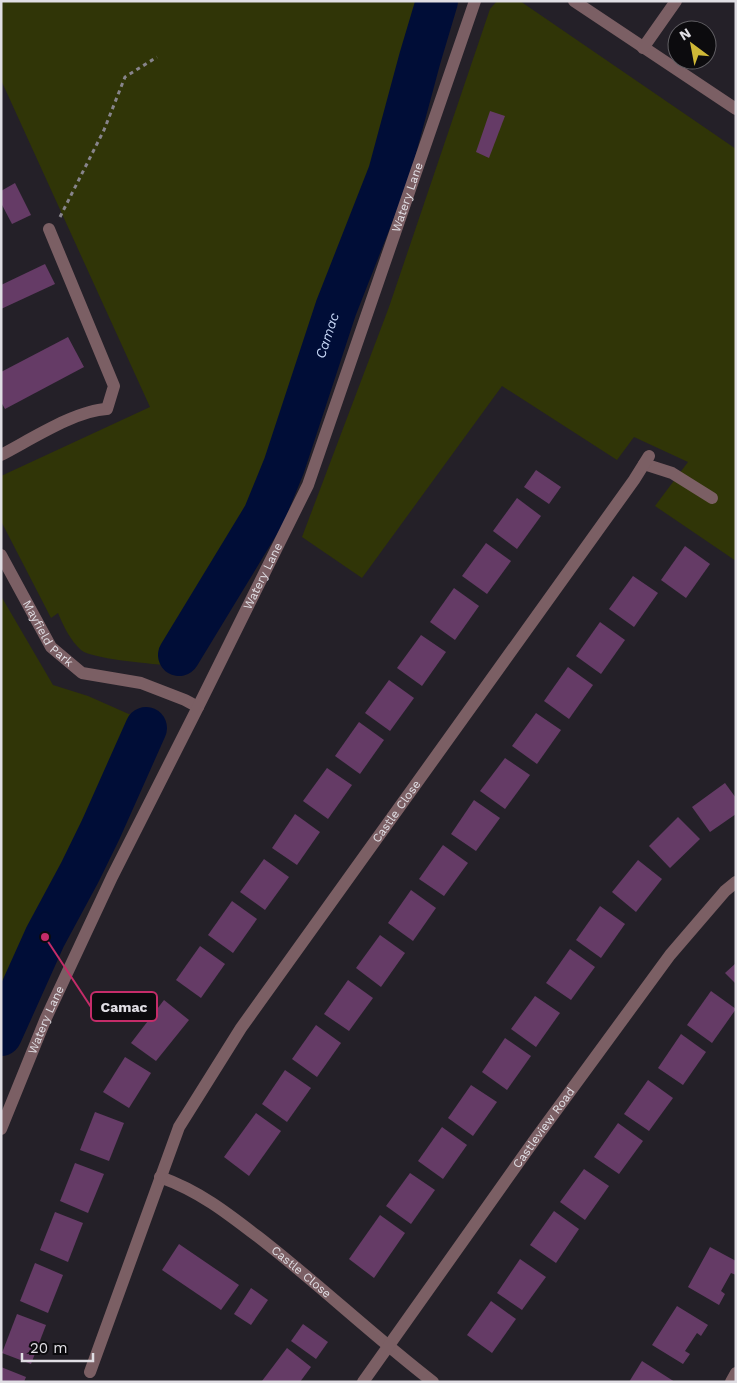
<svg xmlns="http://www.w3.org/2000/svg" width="737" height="1383" viewBox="0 0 737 1383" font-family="'Work Sans',sans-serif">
  <rect width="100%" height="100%" fill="#242028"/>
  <g fill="#303507">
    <path d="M1,1h423l-20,77 -13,64 -71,189 -65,185 -46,68 -46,81c-16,-2 -71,-6 -82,-15 -11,-10 -17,-23 -23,-37l-7,5 -50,-97v-45l149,-69 -149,-327z"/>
    <polygon points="497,1 520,1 736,149 736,561 655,506 688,462 634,437 617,460 502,386 362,578 302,537 389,307 490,9"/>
    <polygon points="1,596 53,685 88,696 140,719 116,770 96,827 72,868 40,932 1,1020"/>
  </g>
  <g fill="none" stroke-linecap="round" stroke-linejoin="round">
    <g stroke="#000d37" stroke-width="42">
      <path id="s1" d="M179,655l85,-140 20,-49 52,-158 53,-135 31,-115 17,-57"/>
      <polyline points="1,1035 45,937 80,872 101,829 146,728"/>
    </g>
  </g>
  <g fill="#653b66">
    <polygon points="490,111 505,116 489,158 476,152"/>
    <polygon points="15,183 31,215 12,224 1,203 1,191"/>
    <polygon points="45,264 55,284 1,309 1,285"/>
    <polygon points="68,337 84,367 5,409 1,402 1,372"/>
    <polygon points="536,470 561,487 549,504 524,487"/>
    <polygon points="517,498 541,516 517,549 493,531"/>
    <polygon points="486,543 511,561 487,594 462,576"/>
    <polygon points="685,546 710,564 686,598 661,580"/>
    <polygon points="633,576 658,593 634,627 609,609"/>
    <polygon points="454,588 479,606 455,640 430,622"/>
    <polygon points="600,622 625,640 601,674 576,656"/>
    <polygon points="421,635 446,652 422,686 397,668"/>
    <polygon points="568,667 593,685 569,719 544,701"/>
    <polygon points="389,680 414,698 390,731 365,713"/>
    <polygon points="536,713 561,730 537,764 512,746"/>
    <polygon points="359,722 384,740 360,774 335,756"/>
    <polygon points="505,758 530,775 505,809 480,791"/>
    <polygon points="327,768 352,785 328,819 303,801"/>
    <polygon points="725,783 736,798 736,814 710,832 692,807"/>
    <polygon points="474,800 500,818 476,851 451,834"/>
    <polygon points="295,814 320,832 297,865 272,848"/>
    <polygon points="678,817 700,839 670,868 649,846"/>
    <polygon points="443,845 468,863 444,896 419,879"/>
    <polygon points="264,859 289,877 265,910 240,892"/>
    <polygon points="638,860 662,879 636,912 612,892"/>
    <polygon points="411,890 436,908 413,941 388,923"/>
    <polygon points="232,901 257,919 233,953 208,935"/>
    <polygon points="600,906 625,924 601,958 576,940"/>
    <polygon points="380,935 405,953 381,987 356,968"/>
    <polygon points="200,946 225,964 201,998 176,980"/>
    <polygon points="570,949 595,967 571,1000 546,983"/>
    <polygon points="736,963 736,984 725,973"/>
    <polygon points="348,980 373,998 349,1031 324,1014"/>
    <polygon points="711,991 736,1009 712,1043 687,1025"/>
    <polygon points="535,996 560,1013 536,1047 511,1029"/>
    <polygon points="164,1000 189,1020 156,1061 131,1043"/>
    <polygon points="316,1025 341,1043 317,1077 292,1059"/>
    <polygon points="681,1034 706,1052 683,1085 658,1068"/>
    <polygon points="505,1038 531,1056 507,1090 482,1072"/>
    <polygon points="125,1057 151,1073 129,1108 103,1092"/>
    <polygon points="285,1070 311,1088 287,1122 262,1104"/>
    <polygon points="648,1080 673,1098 649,1131 624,1114"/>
    <polygon points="471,1085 497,1102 473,1136 448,1118"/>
    <polygon points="95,1112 124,1123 109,1161 80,1150"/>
    <polygon points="256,1113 281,1131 249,1176 224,1157"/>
    <polygon points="618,1123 643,1141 619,1174 594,1157"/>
    <polygon points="442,1127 467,1145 443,1179 418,1161"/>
    <polygon points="75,1163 104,1174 88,1213 60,1201"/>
    <polygon points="584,1169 609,1186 585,1220 560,1202"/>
    <polygon points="410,1173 435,1190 411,1224 386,1206"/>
    <polygon points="554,1211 579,1229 556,1263 530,1245"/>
    <polygon points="55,1212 83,1223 68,1262 40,1250"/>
    <polygon points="380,1215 405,1233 374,1278 349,1259"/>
    <polygon points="179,1244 239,1285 221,1310 162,1270"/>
    <polygon points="710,1247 736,1261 736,1275 731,1273 721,1291 725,1294 719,1305 688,1287"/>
    <polygon points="520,1259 546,1277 522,1310 497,1293"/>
    <polygon points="35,1263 63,1275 48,1313 20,1301"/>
    <polygon points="251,1288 268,1300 251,1325 234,1314"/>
    <polygon points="491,1301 516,1319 492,1353 467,1335"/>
    <polygon points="677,1306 708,1325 701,1336 697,1333 685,1351 690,1354 683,1364 652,1345"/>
    <polygon points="17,1314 46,1325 31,1364 2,1353"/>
    <polygon points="303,1324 328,1342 316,1359 291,1341"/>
    <polygon points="287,1348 311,1367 300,1382 263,1382 262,1381"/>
    <polygon points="642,1361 675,1382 629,1382"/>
    <polygon points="1,1367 26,1377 24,1382 1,1382"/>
  </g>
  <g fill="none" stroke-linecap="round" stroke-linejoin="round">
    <polyline stroke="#87848b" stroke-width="3" stroke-dasharray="4 4" stroke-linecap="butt" points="60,217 104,130 125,77 157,57"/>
    <g stroke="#7b5f64" stroke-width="12">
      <polyline points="574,1 736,109"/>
      <polyline points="643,48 676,1"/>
      <path d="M1,455c29,-15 75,-45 106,-46l7,-23 -65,-157"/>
      <polyline points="644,464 672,473 712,498"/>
      <path id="s2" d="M1,555l50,92 31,26 59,10 44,17 13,7"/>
      <path id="s3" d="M1,1129l45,-111 66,-141 86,-170 110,-222 167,-484"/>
      <path id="s4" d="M160,1177c42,15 71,39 106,66 57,45 110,95 167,139"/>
      <path id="s5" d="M90,1372l89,-245 62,-99 393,-548 15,-24"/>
      <path id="s6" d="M363,1382l173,-244 134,-183 55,-64 11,-9"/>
      <polyline points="731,1382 736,1373"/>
    </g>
  </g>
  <g text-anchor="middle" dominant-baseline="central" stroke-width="4.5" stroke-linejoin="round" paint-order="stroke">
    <g font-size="12" fill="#e0dee4" stroke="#0c0b0e">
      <text stroke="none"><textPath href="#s3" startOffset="1018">Watery Lane</textPath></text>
      <text stroke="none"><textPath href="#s3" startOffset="612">Watery Lane</textPath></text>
      <text stroke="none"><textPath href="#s2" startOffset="92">Mayfield Park</textPath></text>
      <text stroke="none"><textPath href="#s5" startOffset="644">Castle Close</textPath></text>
      <text stroke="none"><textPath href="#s3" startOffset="118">Watery Lane</textPath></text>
      <text stroke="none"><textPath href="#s6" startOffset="312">Castleview Road</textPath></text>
      <text stroke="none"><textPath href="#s4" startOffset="171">Castle Close</textPath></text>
    </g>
    <g font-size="14" font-style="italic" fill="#c5d6f5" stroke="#0c0b0e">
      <text stroke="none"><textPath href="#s1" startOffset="354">Camac</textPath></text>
    </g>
  </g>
  <path fill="none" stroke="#c52c69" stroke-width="2" d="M45 937L91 1007"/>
  <circle fill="#c52c69" stroke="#0c0b0e" stroke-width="2" cx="45" cy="937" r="5"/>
  <rect fill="#0c0b0e" stroke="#c52c69" stroke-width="2" x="91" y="992" width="66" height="29" rx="5"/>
  <g font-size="14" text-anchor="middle" font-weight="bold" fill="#e0dee4">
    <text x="124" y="1012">Camac</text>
  </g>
  <rect width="737" height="1383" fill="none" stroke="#e0dee4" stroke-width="5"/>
  <g transform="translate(692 45) rotate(328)"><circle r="24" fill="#0c0b0e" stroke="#615f64"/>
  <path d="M0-4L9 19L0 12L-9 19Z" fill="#cfb837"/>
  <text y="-8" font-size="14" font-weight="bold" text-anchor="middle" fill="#e0dee4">N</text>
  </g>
  <path d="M22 1353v8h71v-8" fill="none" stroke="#e0dee4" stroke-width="2.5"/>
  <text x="30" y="1353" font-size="15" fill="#e0dee4" stroke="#0c0b0e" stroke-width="4" paint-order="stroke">20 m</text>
</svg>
